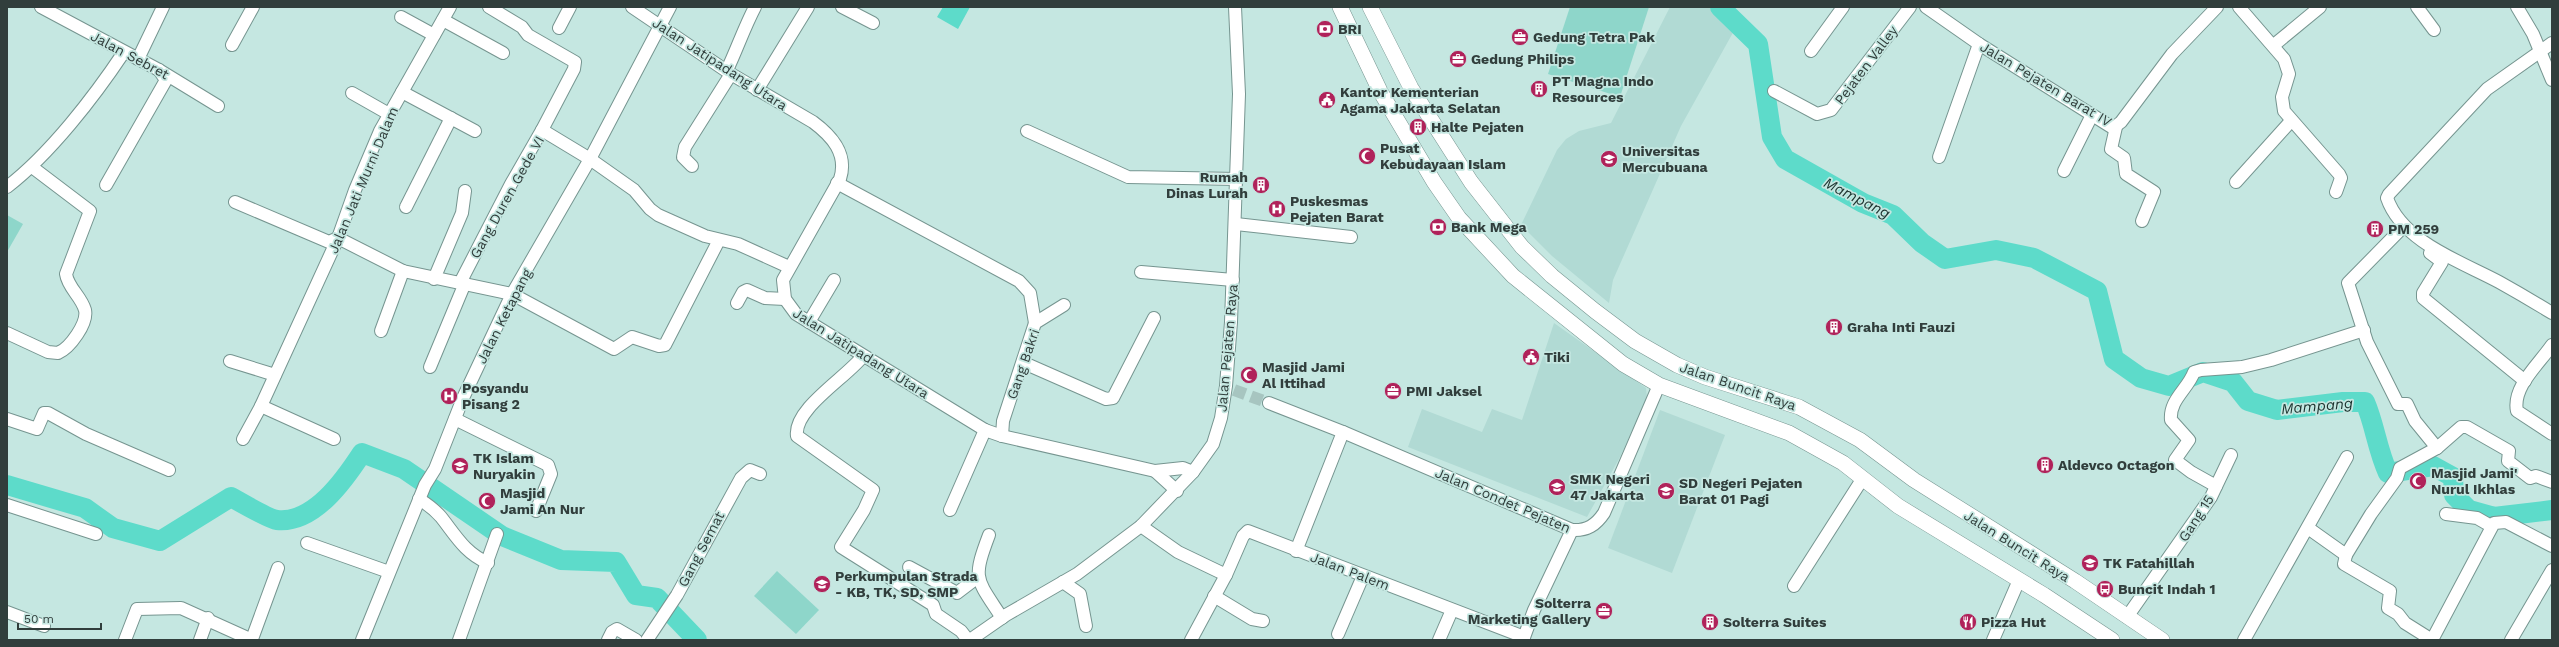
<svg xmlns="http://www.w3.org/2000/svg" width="2559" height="647" viewBox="0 0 2559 647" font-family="'Work Sans',sans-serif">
  <rect width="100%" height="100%" fill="#c5e7e1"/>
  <g fill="#b1dad4">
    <polygon points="1670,7 1711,7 1735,29 1681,126 1613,280 1609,303 1552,256 1521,225 1557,150 1566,139 1579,131 1611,123"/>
    <polygon points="1554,323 1646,388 1647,398 1620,457 1587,517 1408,447 1422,409 1482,432 1492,409 1522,420"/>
    <polygon points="1660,410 1725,435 1672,573 1608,548"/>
  </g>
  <g fill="#8ed6ca">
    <polygon points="1570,7 1649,7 1620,97 1548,74"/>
    <polygon points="7,215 23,224 7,252"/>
    <polygon points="777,571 819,610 796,634 754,596"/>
  </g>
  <polygon fill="#5ddbca" points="943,7 970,7 958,29 937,17"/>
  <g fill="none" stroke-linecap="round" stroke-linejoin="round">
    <g stroke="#5ddbca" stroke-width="20">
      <path d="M1720,7l38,37 14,93 13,22 78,44 30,12 29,28 23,16 51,-9 38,8 63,33 17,68 27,19 28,8 34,-14 30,10 15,19 29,9 66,-8h22c10,23 12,47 23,71l45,-7 20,11 1,18 15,15 25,7 58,-7"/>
      <path d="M7,485l78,23 28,20 47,13 71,-44c9,5 38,22 46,23 37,4 68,-41 85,-67l42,16 98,67 59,24 55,2 20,33 21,3 40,42"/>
    </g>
    <polyline stroke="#a7c5c0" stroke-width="12" stroke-dasharray="12 6" stroke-linecap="butt" points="1234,390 1269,403"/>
    <defs>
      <g id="minor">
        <polyline points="41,7 159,70 218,106"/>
        <polyline points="489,7 522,27 528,35 575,62 574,69 542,130"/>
        <path d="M632,7l99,67 82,48c19,14 35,32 27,57l-57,101 2,19 11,15 189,116 17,6 153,35 28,-3 10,4"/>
        <polyline points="842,7 873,23"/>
        <polyline points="1926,7 1979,44 2113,128 2121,122 2172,54 2217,7"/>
        <polyline points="2239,7 2284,59 2289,74 2282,97 2284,111 2339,174 2341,178 2336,192"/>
        <polyline points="2417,7 2434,30"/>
        <polyline points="2517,7 2533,34 2552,80"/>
        <polyline points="401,17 434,35"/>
        <polyline points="443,20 503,53"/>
        <polyline points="559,28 570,7"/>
        <path d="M2552,43l-65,46 -98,105 -2,4c15,44 75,64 112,84 18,10 35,20 53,31"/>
        <polyline points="232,45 253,7"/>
        <polyline points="2274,45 2320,7"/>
        <polyline points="1811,51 1843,7"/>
        <polyline points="138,59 163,7"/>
        <path d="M727,70c10,-21 17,-42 28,-63"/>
        <polyline points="757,90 808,7"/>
        <polyline points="1774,91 1817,114 1831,110 1910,7"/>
        <polyline points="402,92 475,131"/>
        <polyline points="352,93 389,114"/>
        <polyline points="2116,127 2111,149 2124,158 2126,174 2154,192 2142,221"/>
        <polyline points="1027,131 1128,177 1238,179"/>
        <polyline points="1939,157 1979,44"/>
        <polyline points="692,166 683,157 685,147 731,74"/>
        <polyline points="2064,171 2092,115"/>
        <polyline points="2236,182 2291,121"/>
        <polyline points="837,183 1019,281 1030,293 1035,323"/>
        <polyline points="106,185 166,80 159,70"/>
        <path d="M7,187c43,-33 87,-90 117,-135"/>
        <polyline points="235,202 329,242 338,238 403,271 512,294 614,349 632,337 659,346 665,345 719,240"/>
        <polyline points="406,207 451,118"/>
        <polyline points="1236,224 1351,237"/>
        <polyline points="2404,226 2348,283 2367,342 2398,404 2407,404 2415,421 2437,448 2461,427 2467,427 2509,451 2508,461 2530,478 2536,476 2552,482"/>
        <polyline points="2430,253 2442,262 2423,293 2423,298 2525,381"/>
        <polyline points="1141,272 1233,280"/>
        <polyline points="434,279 462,213 465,191"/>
        <polyline points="460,283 511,184 542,130 590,159 634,190 650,209 658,215 705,236 738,244 789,267"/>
        <polyline points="737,303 743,292 747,290 765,298 785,299"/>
        <polyline points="809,322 834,280"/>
        <polyline points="381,331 403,271"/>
        <path d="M7,333l41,19 10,1c12,-5 30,-30 27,-43 -4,-14 -17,-22 -19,-36l24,-63 -58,-44"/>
        <path d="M2552,345c-13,19 -40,42 -35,66l35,23"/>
        <path d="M863,356c-16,21 -70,53 -66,80l76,54 -9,20 -23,37 92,58 3,9 25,17 7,9"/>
        <polyline points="230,361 275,375"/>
        <polyline points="1024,363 1106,399 1113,398 1154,318"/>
        <polyline points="430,367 465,283"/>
        <path d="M1269,403l74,29 229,98c15,1 24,-5 32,-17l55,-128"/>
        <polyline points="261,406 334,439"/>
        <polyline points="7,419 37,429 44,413 48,413 86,434 169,470"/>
        <polyline points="455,419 548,465 551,474 536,511"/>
        <polyline points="1002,436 1003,421 1035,323 1064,305"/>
        <polyline points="243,439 261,406 338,238 355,190 380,131 450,7"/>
        <polyline points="1155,471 1177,491"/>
        <path d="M2216,486l-25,-14 -16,-12 14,-20 -18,-20c-2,-20 17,-31 23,-48l7,-2 41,-3 29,-7 93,-30"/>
        <path d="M419,499c8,5 16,11 22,18 15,19 24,36 47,46"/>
        <polyline points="7,505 96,534"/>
        <polyline points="950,510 985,430"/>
        <polyline points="2446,514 2477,518 2491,526"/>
        <polyline points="1141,526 1178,552 1226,575"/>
        <polyline points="2308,528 2346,555 2371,514 2397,478 2400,468 2437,448"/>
        <path d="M989,535c-17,45 -13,43 13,83"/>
        <polyline points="307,543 389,572"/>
        <polyline points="1296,551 1343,432"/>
        <polyline points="2346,555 2344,564 2390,591 2388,608 2398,614 2405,623 2432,640"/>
        <polyline points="909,567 957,593 978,577"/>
        <polyline points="1063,582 1080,594 1086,626"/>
        <polyline points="1794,586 1863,478"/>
        <polyline points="1214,596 1252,619 1263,621"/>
        <polyline points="7,612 44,626"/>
        <polyline points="2127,617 2211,497 2231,455"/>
        <polyline points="1338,634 1363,576"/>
        <polyline points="252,639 278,568"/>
        <polyline points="125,640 137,609 181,608 252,640"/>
        <polyline points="200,640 208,618"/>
        <polyline points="362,640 425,485 435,469 463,398 512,294 590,159 670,7"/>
        <polyline points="459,640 497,534"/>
        <polyline points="608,640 612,632 617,629 636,640"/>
        <polyline points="647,640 677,595 741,478 750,470 760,474"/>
        <polyline points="970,640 1006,615 1077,574 1141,526 1193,472 1213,444 1221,418 1226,386 1231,322 1239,94 1235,7"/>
        <polyline points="1191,640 1226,575 1243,536 1248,531 1524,637"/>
        <polyline points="1439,640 1452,610"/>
        <polyline points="1523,640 1534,610 1572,530"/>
        <polyline points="1993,640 2019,580"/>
        <polyline points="2244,640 2347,457"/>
        <polyline points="2432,640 2494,523 2506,522 2552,546"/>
        <polyline points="2511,640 2552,570"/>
      </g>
      <g id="major">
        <polyline points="1340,7 1380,91 1434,182 1459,218 1513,276 1623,364 1659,385 1789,433 1843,463 1898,506 2044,595 2112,640"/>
        <polyline points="1370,7 1411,88 1471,182 1522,247 1552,276 1595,311 1635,341 1677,365 1705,377 1799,407 1860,440 1914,480 2075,581 2162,640"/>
      </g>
    </defs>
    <use href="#minor" stroke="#769590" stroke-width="14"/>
    <use href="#major" stroke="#769590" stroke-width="16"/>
    <use href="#minor" stroke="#fff" stroke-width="12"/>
    <use href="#major" stroke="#fff" stroke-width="15"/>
  </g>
  <defs>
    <symbol id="bank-disc" viewBox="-11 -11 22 22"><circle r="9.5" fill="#b0225a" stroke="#c5e7e1"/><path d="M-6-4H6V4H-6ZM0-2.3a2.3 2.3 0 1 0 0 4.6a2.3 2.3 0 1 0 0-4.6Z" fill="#fff"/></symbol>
    <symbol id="office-disc" viewBox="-11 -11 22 22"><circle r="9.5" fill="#b0225a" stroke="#c5e7e1"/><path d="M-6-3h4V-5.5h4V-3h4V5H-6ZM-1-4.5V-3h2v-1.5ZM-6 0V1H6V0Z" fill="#fff"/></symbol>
    <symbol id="building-disc" viewBox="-11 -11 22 22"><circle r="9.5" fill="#b0225a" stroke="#c5e7e1"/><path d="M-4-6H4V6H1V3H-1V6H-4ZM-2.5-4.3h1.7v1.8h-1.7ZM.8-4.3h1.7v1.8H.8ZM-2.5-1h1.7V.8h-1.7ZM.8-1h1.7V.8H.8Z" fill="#fff"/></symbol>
    <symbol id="civic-disc" viewBox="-11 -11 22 22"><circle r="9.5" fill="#b0225a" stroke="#c5e7e1"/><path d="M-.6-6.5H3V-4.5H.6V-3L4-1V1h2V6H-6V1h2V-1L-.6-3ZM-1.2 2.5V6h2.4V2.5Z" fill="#fff"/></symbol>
    <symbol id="mosque-disc" viewBox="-11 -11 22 22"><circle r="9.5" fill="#b0225a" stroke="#c5e7e1"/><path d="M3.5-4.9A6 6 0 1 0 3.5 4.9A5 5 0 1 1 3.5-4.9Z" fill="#fff"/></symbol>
    <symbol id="university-disc" viewBox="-11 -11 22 22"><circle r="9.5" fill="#b0225a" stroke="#c5e7e1"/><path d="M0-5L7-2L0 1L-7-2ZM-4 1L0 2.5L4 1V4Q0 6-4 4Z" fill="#fff"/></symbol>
    <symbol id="hospital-disc" viewBox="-11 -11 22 22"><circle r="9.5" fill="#b0225a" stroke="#c5e7e1"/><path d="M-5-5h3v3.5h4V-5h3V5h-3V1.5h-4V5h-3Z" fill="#fff"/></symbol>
    <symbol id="school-disc" viewBox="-11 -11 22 22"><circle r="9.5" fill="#b0225a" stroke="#c5e7e1"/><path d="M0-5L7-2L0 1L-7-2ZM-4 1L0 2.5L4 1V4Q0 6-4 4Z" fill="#fff"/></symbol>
    <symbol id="bus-disc" viewBox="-11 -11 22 22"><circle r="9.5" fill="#b0225a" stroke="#c5e7e1"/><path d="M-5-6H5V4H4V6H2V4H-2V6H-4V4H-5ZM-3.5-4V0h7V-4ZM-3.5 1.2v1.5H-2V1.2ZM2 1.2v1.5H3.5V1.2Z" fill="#fff"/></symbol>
    <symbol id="restaurant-disc" viewBox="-11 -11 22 22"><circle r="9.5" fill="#b0225a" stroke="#c5e7e1"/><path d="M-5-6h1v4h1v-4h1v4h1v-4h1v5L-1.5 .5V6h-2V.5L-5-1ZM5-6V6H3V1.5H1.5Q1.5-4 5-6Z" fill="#fff"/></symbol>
  </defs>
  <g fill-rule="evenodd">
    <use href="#bank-disc" x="1315" y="19" width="20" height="20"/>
    <use href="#office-disc" x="1510" y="27" width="20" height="20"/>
    <use href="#office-disc" x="1448" y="49" width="20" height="20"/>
    <use href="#building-disc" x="1529" y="79" width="20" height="20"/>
    <use href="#civic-disc" x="1317" y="90" width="20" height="20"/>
    <use href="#building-disc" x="1408" y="117" width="20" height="20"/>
    <use href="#mosque-disc" x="1357" y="146" width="20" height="20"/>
    <use href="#university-disc" x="1599" y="149" width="20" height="20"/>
    <use href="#building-disc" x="1251" y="175" width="20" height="20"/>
    <use href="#hospital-disc" x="1267" y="199" width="20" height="20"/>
    <use href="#bank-disc" x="1428" y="217" width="20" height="20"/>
    <use href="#building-disc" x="2365" y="219" width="20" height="20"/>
    <use href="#building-disc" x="1824" y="317" width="20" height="20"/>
    <use href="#civic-disc" x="1521" y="347" width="20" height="20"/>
    <use href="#mosque-disc" x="1239" y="365" width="20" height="20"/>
    <use href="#office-disc" x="1383" y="381" width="20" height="20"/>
    <use href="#hospital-disc" x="439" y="386" width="20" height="20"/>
    <use href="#building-disc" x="2035" y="455" width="20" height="20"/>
    <use href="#school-disc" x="450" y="456" width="20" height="20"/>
    <use href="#mosque-disc" x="2408" y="471" width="20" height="20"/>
    <use href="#school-disc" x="1547" y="477" width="20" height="20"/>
    <use href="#school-disc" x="1656" y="481" width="20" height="20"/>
    <use href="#mosque-disc" x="477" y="491" width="20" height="20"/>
    <use href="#school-disc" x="2080" y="553" width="20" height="20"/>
    <use href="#school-disc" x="812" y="574" width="20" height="20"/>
    <use href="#bus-disc" x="2095" y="579" width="20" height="20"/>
    <use href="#office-disc" x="1594" y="601" width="20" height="20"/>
    <use href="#building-disc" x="1700" y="612" width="20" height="20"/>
    <use href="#restaurant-disc" x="1958" y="612" width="20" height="20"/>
  </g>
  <g text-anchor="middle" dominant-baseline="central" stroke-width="3.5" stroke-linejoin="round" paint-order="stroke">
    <g font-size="14" font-weight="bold" fill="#313e3c" stroke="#c5e7e1" text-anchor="start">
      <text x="1338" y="29">BRI</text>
      <text x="1533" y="37">Gedung Tetra Pak</text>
      <text x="1471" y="59">Gedung Philips</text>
      <text x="1552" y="81">PT Magna Indo<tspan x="1552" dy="16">Resources</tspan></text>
      <text x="1340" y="92">Kantor Kementerian<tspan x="1340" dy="16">Agama Jakarta Selatan</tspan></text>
      <text x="1431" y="127">Halte Pejaten</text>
      <text x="1380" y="148">Pusat<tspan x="1380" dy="16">Kebudayaan Islam</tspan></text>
      <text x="1622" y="151">Universitas<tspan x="1622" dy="16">Mercubuana</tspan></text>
      <text x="1248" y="177" text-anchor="end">Rumah<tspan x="1248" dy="16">Dinas Lurah</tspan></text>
      <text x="1290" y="201">Puskesmas<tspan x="1290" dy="16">Pejaten Barat</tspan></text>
      <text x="1451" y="227">Bank Mega</text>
      <text x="2388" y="229">PM 259</text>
      <text x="1847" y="327">Graha Inti Fauzi</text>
      <text x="1544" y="357">Tiki</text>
      <text x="1262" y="367">Masjid Jami<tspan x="1262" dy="16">Al Ittihad</tspan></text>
      <text x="462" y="388">Posyandu<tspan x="462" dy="16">Pisang 2</tspan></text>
      <text x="1406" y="391">PMI Jaksel</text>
      <text x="473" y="458">TK Islam<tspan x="473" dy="16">Nuryakin</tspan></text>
      <text x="2058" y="465">Aldevco Octagon</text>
      <text x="2431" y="473">Masjid Jami'<tspan x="2431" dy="16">Nurul Ikhlas</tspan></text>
      <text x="1570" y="479">SMK Negeri<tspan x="1570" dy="16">47 Jakarta</tspan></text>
      <text x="1679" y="483">SD Negeri Pejaten<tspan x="1679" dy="16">Barat 01 Pagi</tspan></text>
      <text x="500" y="493">Masjid<tspan x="500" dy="16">Jami An Nur</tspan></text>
      <text x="2103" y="563">TK Fatahillah</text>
      <text x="835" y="576">Perkumpulan Strada<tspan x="835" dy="16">- KB, TK, SD, SMP</tspan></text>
      <text x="2118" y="589">Buncit Indah 1</text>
      <text x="1591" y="603" text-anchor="end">Solterra<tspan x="1591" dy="16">Marketing Gallery</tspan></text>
      <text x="1723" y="622">Solterra Suites</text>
      <text x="1981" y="622">Pizza Hut</text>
    </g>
    <g font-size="14" fill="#313e3c" stroke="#c5e7e1">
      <text transform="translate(130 55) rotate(28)">Jalan Sebret</text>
      <text transform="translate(720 64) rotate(33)">Jalan Jatipadang Utara</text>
      <text transform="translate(1866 65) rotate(-53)">Pejaten Valley</text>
      <text transform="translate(2046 84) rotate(31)">Jalan Pejaten Barat IV</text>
      <text transform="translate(363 180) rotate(-67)">Jalan Jati Murni Dalam</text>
      <text transform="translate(507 197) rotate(-61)">Gang Duren Gede VI</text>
      <text transform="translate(504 316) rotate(-63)">Jalan Ketapang</text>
      <text transform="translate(1227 348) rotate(-85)">Jalan Pejaten Raya</text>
      <text transform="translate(861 353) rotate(32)">Jalan Jatipadang Utara</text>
      <text transform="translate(1023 364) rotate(-71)">Gang Bakri</text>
      <text transform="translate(1738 386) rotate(19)">Jalan Buncit Raya</text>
      <text transform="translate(1503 500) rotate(23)">Jalan Condet Pejaten</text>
      <text transform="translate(2196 518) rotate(-57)">Gang 15</text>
      <text transform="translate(2017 546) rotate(32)">Jalan Buncit Raya</text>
      <text transform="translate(701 549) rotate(-62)">Gang Semat</text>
      <text transform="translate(1350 571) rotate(21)">Jalan Palem</text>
    </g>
    <g font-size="15" font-style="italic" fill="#1a312d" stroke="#c5e7e1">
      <text transform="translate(1857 198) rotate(27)">Mampang</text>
      <text transform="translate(2317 406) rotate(-5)">Mampang</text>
    </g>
  </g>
  <rect width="2559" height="647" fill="none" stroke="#313e3c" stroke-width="16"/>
  <path d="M18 623v6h83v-6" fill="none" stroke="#313e3c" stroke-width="2"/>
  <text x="24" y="623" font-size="12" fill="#313e3c" stroke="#c5e7e1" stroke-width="3" paint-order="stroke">50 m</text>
</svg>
